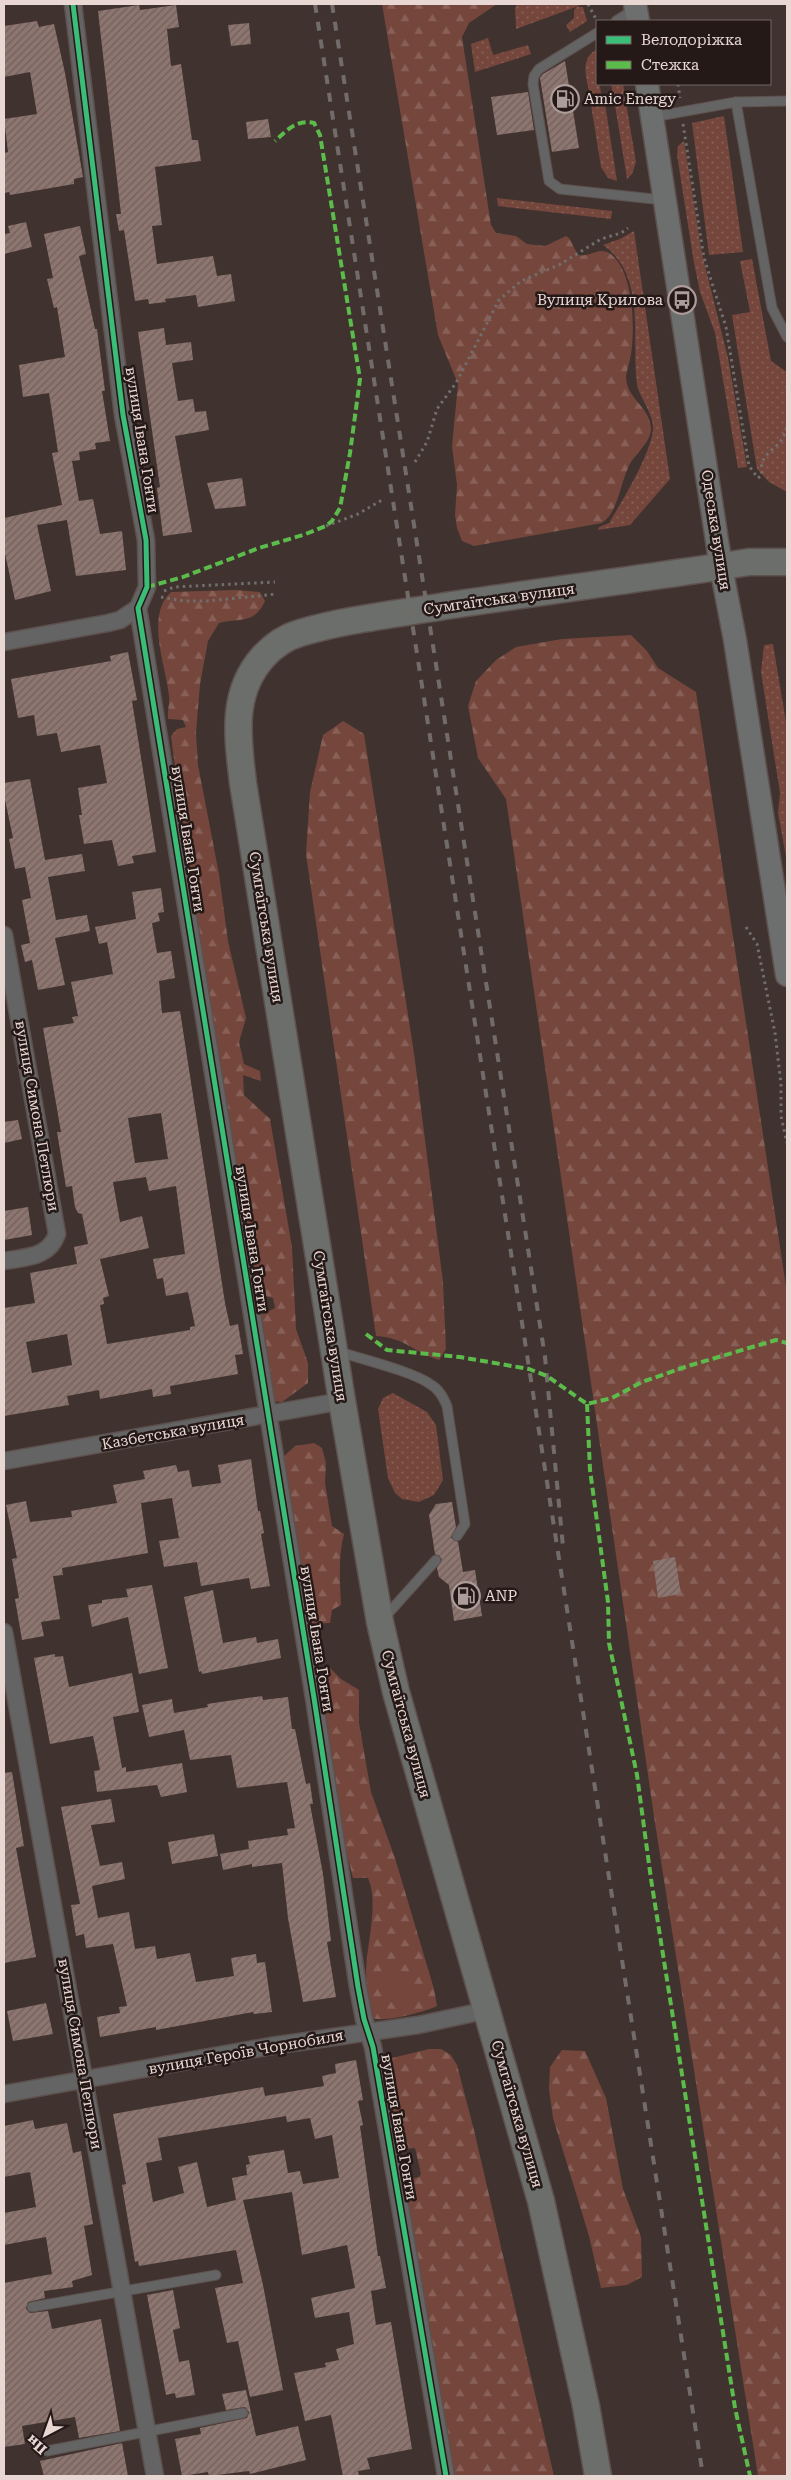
<svg xmlns="http://www.w3.org/2000/svg" width="791" height="2480" viewBox="0 0 791 2480" font-family="'Roboto Serif',serif">
  <defs>
    <pattern id="grass-dots" width="8" height="8" patternUnits="userSpaceOnUse" patternTransform="scale(1.25)"><rect width="8" height="8" fill="#74463c"/><path d="M2 2h.1M6 6h.1" fill="none" stroke="#886057" stroke-width="1.8" stroke-linecap="round"/></pattern>
    <pattern id="forest-firs" width="22" height="20" patternUnits="userSpaceOnUse" patternTransform="scale(1.25)"><rect width="22" height="20" fill="#74463c"/><path d="M5 1l3.5 6h-7zM16 11l3.5 6h-7z" fill="#886057"/></pattern>
    <pattern id="building-hatch" width="6" height="6" patternUnits="userSpaceOnUse" patternTransform="scale(1.25)"><rect width="6" height="6" fill="#8d7570"/><path d="M-1 1l2-2M0 6l6-6M5 7l2-2" fill="none" stroke="#71605c"/></pattern>
  </defs>
  <rect width="100%" height="100%" fill="#40322f"/>
  <g fill="url(#grass-dots)">
    <polygon points="517,4 584,4 516,29 515,8"/>
    <polygon points="577,7 583,7 587,21 570,32 566,25 574,18 574,10"/>
    <polygon points="488,38 493,55 528,45 531,54 475,72 471,44"/>
    <path d="M596,50l1,34h5l-2,2 1,8 -11,1c-3,-15 -11,-36 6,-45z"/>
    <polygon points="611,84 623,84 625,94 613,96"/>
    <polygon points="604,97 617,181 608,178 601,167 590,99"/>
    <polygon points="625,97 636,162 632,174 627,179 614,99"/>
    <polygon points="724,116 743,252 709,255 692,123"/>
    <polygon points="684,141 702,254 728,358 747,467 738,468 715,333 700,292 694,263 677,155 678,146"/>
    <polygon points="497,198 612,211 611,219 498,206"/>
    <path d="M634,231l36,248 -40,46 -32,5 1,-3 10,-4c13,-22 41,-67 44,-93 1,-17 -13,-30 -16,-46 -6,-46 10,-108 -34,-139l17,-6z"/>
    <polygon points="752,259 771,361 787,372 787,492 769,482 757,469 732,315 750,312 740,261"/>
    <polygon points="773,644 787,728 787,862 778,813 780,793 761,672 764,645"/>
    <polygon points="393,1393 427,1412 436,1425 443,1480 434,1495 419,1502 402,1499 395,1493 388,1478 378,1409 383,1398"/>
  </g>
  <g fill="url(#forest-firs)">
    <path d="M382,4h115l-28,19 -7,14 29,188 5,8 20,3 11,8 18,2 21,-10 3,2 9,17c13,3 22,-11 35,1 21,20 22,72 18,98 -1,8 -4,15 -5,22 0,24 25,30 25,54 -1,14 -18,25 -23,38 -8,17 -10,44 -26,55l-128,23 -12,-5 -5,-13 -2,-13 2,-30 -5,-39 6,-62 -20,-49z"/>
    <path d="M236,590l24,2 5,9c-11,24 -26,17 -46,22l-11,18 -8,43 -4,49 2,32 21,109 9,67 18,77 -7,24 5,22 16,7 1,10 -18,-6 1,20 26,24 22,128 4,82 12,34v20l-26,19 -11,-1 -12,-85 16,-8 -2,-10 -21,-5 -45,-294 -4,-41 -8,-27 -15,-91v-34l-9,-70 6,-7 9,-2 -3,-7 -15,-1c-1,-8 2,-16 1,-23 -3,-30 -24,-80 2,-104z"/>
    <polygon points="631,635 647,651 658,668 696,692 787,1293 787,2476 758,2476 655,1823 506,799 478,758 468,706 476,681 496,660 516,647 562,639"/>
    <path d="M343,721l21,13 50,319 29,229 3,67 -7,11c-26,-8 -33,-22 -63,-24l-70,-482 4,-62 13,-57z"/>
    <path d="M314,1443l8,5 4,15 -1,20 7,43 12,8c-6,23 -4,47 -3,71l-9,5 -2,13 -20,1 -14,-94 -14,-72 13,-12z"/>
    <path d="M329,1667l12,12 18,11v33l12,69 24,66 39,131 3,17c-13,6 -55,18 -67,11 -2,-15 -4,-31 -4,-47 1,-27 13,-67 2,-92h-15l-6,-24 -8,-16 -24,-162z"/>
    <polygon points="429,2049 441,2049 451,2055 457,2065 474,2130 554,2476 451,2476 403,2184 407,2180 419,2177 421,2174 415,2148 403,2149 398,2146 382,2064 392,2058"/>
    <polygon points="562,2050 585,2051 606,2098 623,2189 641,2237 642,2277 627,2285 601,2288 589,2236 553,2118 549,2089 550,2067"/>
  </g>
  <polygon fill="#74463c" points="405,1971 411,1997 388,2003 382,1977"/>
  <g fill="url(#building-hatch)" fill-rule="evenodd">
    <polygon points="139,5 140,10 176,5 179,27 167,29 171,66 181,64 192,140 198,140 201,161 155,167 162,225 152,226 157,264 213,256 217,276 231,274 235,301 198,307 196,295 165,299 166,302 149,304 148,299 135,301 124,230 119,231 116,214 121,214 98,11"/>
    <polygon points="37,21 39,27 54,24 65,73 83,177 74,179 74,184 10,195 9,192 4,193 4,153 8,152 4,119 37,114 30,72 4,77 4,26"/>
    <polygon points="249,23 251,44 231,46 228,25"/>
    <polygon points="565,61 579,148 552,152 540,78 543,74"/>
    <polygon points="528,92 534,130 497,135 491,97"/>
    <polygon points="268,119 271,137 248,139 246,122"/>
    <polygon points="26,222 32,247 4,254 4,234 10,233 8,226"/>
    <polygon points="80,226 86,254 79,256 95,329 97,329 105,391 102,391 110,441 95,443 96,449 79,452 80,460 72,461 79,501 93,499 100,534 122,531 126,570 76,576 67,520 37,525 51,591 15,600 4,549 4,518 62,505 52,453 58,452 49,393 23,397 19,365 65,357 57,307 54,308 47,279 53,278 44,234"/>
    <polygon points="164,328 166,345 191,342 193,360 172,363 178,401 193,399 195,412 206,411 209,430 175,436 192,532 163,536 157,488 160,487 138,332"/>
    <polygon points="242,478 246,506 215,509 207,483"/>
    <polygon points="128,652 137,700 132,701 156,852 132,856 134,863 118,866 112,840 84,844 79,815 82,815 78,788 107,783 100,745 61,752 57,733 37,736 34,715 18,718 11,679 111,661 110,656"/>
    <polygon points="30,779 45,860 82,854 85,871 48,877 56,920 87,915 90,931 55,938 65,985 38,990 32,960 25,962 21,945 30,943 22,900 31,898 25,867 15,869 9,839 13,838 4,795 4,783"/>
    <path d="M161,888l3,24 -6,1 2,8 -8,2 5,30 14,-2 4,27 -16,3 3,32 18,-2 45,292 5,23 8,-2 5,30 -8,1 3,19 -68,12 1,8 -18,3 -1,-8 -52,10 -1,-9 -32,6 2,9 -65,11v-108l31,-5 -5,-30 47,-9 -3,-17 14,-3 -6,-30 -4,-1 -3,-6 -3,-21 -6,1 -9,-55h4l-18,-104 31,-5 -2,-6 6,-1 -7,-34 42,-8 -6,-32 -8,2 -4,-17 41,-8 -4,-27zM161,1113l7,46 -33,4 -7,-45zM146,1177l3,14 27,-5 9,68 -32,5 4,20 6,-1 3,18 22,-4 7,34 -5,1v3l-83,14 -7,-39 4,-1 -1,-6 6,-2 -9,-37 49,-11 -7,-32 -22,6 -7,-40zM67,1334l5,31 -40,8 -6,-31z"/>
    <polygon points="18,1120 22,1139 4,1143 4,1122"/>
    <polygon points="28,1207 32,1235 4,1240 4,1211"/>
    <polygon points="251,1459 258,1511 260,1511 264,1533 261,1534 270,1586 251,1589 249,1578 201,1586 197,1562 164,1567 159,1541 179,1538 172,1498 141,1503 148,1553 62,1568 63,1575 53,1576 60,1619 41,1622 44,1636 22,1640 15,1599 19,1598 12,1559 17,1558 6,1505 26,1501 30,1522 72,1517 71,1511 117,1503 113,1485 145,1479 143,1471 176,1465 178,1472 189,1470 192,1487 221,1483 218,1465"/>
    <polygon points="452,1502 456,1527 451,1538 458,1542 463,1572 475,1570 482,1616 454,1621 449,1585 439,1577 437,1568 442,1559 435,1554 429,1515 436,1504"/>
    <polygon points="675,1557 681,1594 658,1598 653,1561"/>
    <polygon points="152,1585 168,1668 139,1674 128,1617 92,1627 88,1605 102,1603 102,1600 128,1597 126,1589"/>
    <polygon points="213,1590 223,1643 256,1637 257,1643 278,1639 281,1658 202,1674 201,1671 199,1672 184,1597"/>
    <polygon points="55,1654 55,1657 63,1656 69,1687 132,1673 139,1712 113,1717 122,1768 126,1767 126,1772 182,1763 187,1792 161,1797 157,1785 97,1792 94,1771 100,1770 93,1736 50,1744 34,1658"/>
    <polygon points="262,1696 263,1700 288,1697 292,1729 295,1729 306,1784 310,1783 313,1804 310,1804 323,1874 331,1941 327,1942 336,1997 303,2002 288,1918 282,1863 252,1867 252,1864 223,1870 220,1854 249,1849 248,1841 288,1835 287,1829 295,1828 287,1782 237,1788 231,1755 190,1760 184,1730 149,1737 142,1705 172,1699 174,1713 208,1707 207,1704"/>
    <polygon points="12,1772 24,1846 16,1848 36,1957 4,1963 4,1773"/>
    <polygon points="111,1799 115,1822 91,1825 100,1866 122,1862 125,1879 92,1886 98,1918 129,1912 135,1949 155,1946 157,1959 190,1953 196,1982 234,1976 231,1958 256,1954 257,1963 265,1962 272,2012 254,2014 253,2012 156,2030 156,2027 100,2037 97,2017 120,2013 119,2007 127,2006 113,1944 86,1948 84,1934 76,1936 71,1905 80,1904 61,1807"/>
    <polygon points="214,1834 218,1856 172,1864 168,1842"/>
    <polygon points="46,2003 53,2034 13,2041 7,2011"/>
    <path d="M356,2060l7,40 -5,1 5,24 -3,1 18,130h2l6,32 -15,3 5,34 15,-3 21,127 -45,9 3,11 -12,2 1,5h-16l-12,-61 -26,6 -11,-48 32,-6 -1,-4 14,-3 -3,-11 18,-5 -5,-32 -34,6 -4,-20 44,-10 -8,-43 -45,10 -10,-63 -49,8 20,85 20,105 -33,7 -12,-56 -11,2 -12,-55 28,-5 -7,-33 -97,16 -1,-5 -3,1 -13,-77 4,-1 -13,-70 150,-27 2,9 59,-10 -2,-10 14,-3 -1,-9zM286,2116l1,6 23,-4 5,21 17,-4 7,43 -36,6 -3,-13 -12,2 -4,-23 -36,6 2,8 -4,1 1,10 -15,3 4,22 -29,7 -10,-45 -19,5 6,26 -31,9 -7,-39 16,-3 -4,-22z"/>
    <polygon points="33,2120 35,2129 67,2123 73,2153 81,2151 93,2224 84,2226 92,2275 72,2281 73,2287 44,2291 45,2298 28,2302 26,2309 30,2313 48,2311 52,2329 101,2319 120,2431 79,2438 75,2417 22,2426 25,2444 4,2447 4,2283 52,2274 46,2237 4,2245 4,2213 36,2207 30,2172 4,2177 4,2126"/>
    <polygon points="173,2290 180,2328 173,2330 179,2362 189,2360 195,2395 176,2398 175,2393 166,2395 147,2295"/>
    <polygon points="246,2390 256,2436 298,2426 306,2460 250,2474 249,2471 209,2476 208,2472 182,2476 175,2439 201,2434 200,2428 247,2418 249,2412 245,2407 226,2410 222,2394"/>
    <polygon points="122,2443 128,2476 44,2476 40,2461"/>
  </g>
  <g fill="none" stroke-linecap="round" stroke-linejoin="round">
    <defs>
      <g id="service">
        <polyline points="616,21 635,9"/>
        <polyline points="597,33 539,69 534,76 533,84 549,181 560,189 663,200"/>
        <polyline points="736,102 772,308 787,337"/>
        <polyline points="653,117 736,102 787,101"/>
        <path d="M337,1351c23,8 75,20 93,33 9,5 13,13 17,22l18,118 -8,12"/>
        <polyline points="384,1618 436,1560"/>
        <polyline points="32,2307 216,2275"/>
        <polyline points="47,2451 243,2413"/>
      </g>
      <g id="minor">
        <polyline points="73,4 123,415 146,540 147,587 138,608 314,1698 358,1987 364,2019 373,2047 446,2476"/>
        <polyline points="4,642 108,623 120,620 138,608"/>
        <path d="M4,935l53,299c-8,24 -32,23 -53,27"/>
        <polyline points="4,1461 342,1401"/>
        <polyline points="4,1632 155,2476"/>
        <polyline points="4,2094 271,2046 418,2025 488,2010"/>
      </g>
      <g id="secondary">
        <polyline points="635,4 638,21"/>
        <polyline points="647,84 721,567 735,640 787,975"/>
      </g>
      <path id="primary" d="M598,2476l-12,-70 -45,-205 -145,-509 -16,-70 -38,-221 -99,-618c-5,-44 -13,-89 20,-126 10,-11 23,-20 37,-24 47,-14 97,-19 145,-27 101,-15 203,-28 304,-44h38"/>
    </defs>
    <use href="#service" stroke="#5d514e" stroke-width="11"/>
    <use href="#minor" stroke="#5d514e" stroke-width="19"/>
    <use href="#secondary" stroke="#5d514e" stroke-width="25"/>
    <use href="#primary" stroke="#5d514e" stroke-width="29"/>
    <g stroke="#716f6d" stroke-width="3" stroke-dasharray="2.5 4" stroke-linecap="butt">
      <polyline points="588,4 596,19"/>
      <polyline points="678,84 680,98"/>
      <path d="M683,124l21,134 22,69 23,139 9,12 4,-3c0,-3 -1,-8 0,-12 5,-15 22,-15 25,-39"/>
      <polyline points="787,386 787,388"/>
      <polyline points="415,462 427,442 437,409 456,383 499,300 521,281 559,265 601,239 621,233 628,228"/>
      <polyline points="326,526 358,514 382,500"/>
      <polyline points="164,591 174,587 275,582"/>
      <polyline points="161,597 184,601 207,601 277,594"/>
      <polyline points="746,927 757,944 775,1033 781,1084 781,1116 787,1143"/>
    </g>
    <use href="#service" stroke="#636463" stroke-width="9"/>
    <use href="#minor" stroke="#636463" stroke-width="16"/>
    <use href="#secondary" stroke="#6c6f6e" stroke-width="22"/>
    <use href="#primary" stroke="#6c6e6b" stroke-width="26"/>
    <g stroke="#716c6a" stroke-width="4" stroke-dasharray="9 9" stroke-linecap="butt">
      <polyline points="315,4 703,2476"/>
      <polyline points="332,4 545,1357 563,1547"/>
    </g>
    <g stroke="#5cbc4b" stroke-width="4" stroke-dasharray="8 4" stroke-linecap="butt">
      <path d="M147,587l36,-10 76,-29 44,-13 23,-9 6,-5 8,-13 10,-55 10,-74 -40,-244 -6,-12c-17,-4 -27,7 -39,18"/>
      <polyline points="366,1334 387,1350 460,1357 529,1369 547,1376 587,1404 612,1398 642,1382 688,1366 776,1340 787,1343"/>
      <polyline points="587,1404 590,1470 608,1602 609,1643 637,1775 651,1879 735,2408 750,2476"/>
    </g>
    <defs>
      <polyline id="cycleway" points="73,4 123,415 146,540 147,587 138,608 314,1698 358,1987 364,2019 373,2047 446,2476"/>
    </defs>
    <use href="#cycleway" stroke="#251917" stroke-width="8"/>
    <use href="#cycleway" stroke="#3abd76" stroke-width="5"/>
  </g>
  <defs>
    <symbol id="fuel-ring" viewBox="-11 -11 22 22"><circle r="9.5" fill="#251917" stroke="#ad9d9a" stroke-width="1.5"/><path d="M-5.5-6h7V0h2V4h1.3V-2.5L3-4.5l.8-.8L6-3V5H2.5V1h-1V6h-7ZM-4.2-4.7v3.2H.2V-4.7Z" fill="#ad9d9a"/></symbol>
    <symbol id="bus-ring" viewBox="-11 -11 22 22"><circle r="9.5" fill="#251917" stroke="#ad9d9a" stroke-width="1.5"/><path d="M-5-6H5V4H4V6H2V4H-2V6H-4V4H-5ZM-3.5-4V0h7V-4ZM-3.5 1.2v1.5H-2V1.2ZM2 1.2v1.5H3.5V1.2Z" fill="#ad9d9a"/></symbol>
  </defs>
  <g fill-rule="evenodd">
    <use href="#fuel-ring" x="549" y="83" width="32" height="32"/>
    <use href="#bus-ring" x="666" y="284" width="32" height="32"/>
    <use href="#fuel-ring" x="450" y="1580" width="32" height="32"/>
  </g>
  <g text-anchor="middle" dominant-baseline="central" stroke-width="5" stroke-linejoin="round" paint-order="stroke">
    <g font-size="15" fill="#e8d7d3" stroke="#251917" text-anchor="start">
      <text x="584" y="99">Amic Energy</text>
      <text x="663" y="300" text-anchor="end">Вулиця Крилова</text>
      <text x="485" y="1596">ANP</text>
    </g>
    <g font-size="15" fill="#e8d7d3" stroke="#251917">
      <text transform="translate(142 440) rotate(81)">вулиця Івана Гонти</text>
      <text transform="translate(716 530) rotate(81)">Одеська вулиця</text>
      <text transform="translate(499 599) rotate(-8)">Сумгаїтська вулиця</text>
      <text transform="translate(188 839) rotate(81)">вулиця Івана Гонти</text>
      <text transform="translate(266 927) rotate(81)">Сумгаїтська вулиця</text>
      <text transform="translate(37 1116) rotate(80)">вулиця Симона Петлюри</text>
      <text transform="translate(252 1239) rotate(81)">вулиця Івана Гонти</text>
      <text transform="translate(330 1326) rotate(81)">Сумгаїтська вулиця</text>
      <text transform="translate(173 1432) rotate(-10)">Казбетська вулиця</text>
      <text transform="translate(317 1639) rotate(81)">вулиця Івана Гонти</text>
      <text transform="translate(406 1724) rotate(75)">Сумгаїтська вулиця</text>
      <text transform="translate(246 2052) rotate(-10)">вулиця Героїв Чорнобиля</text>
      <text transform="translate(80 2054) rotate(80)">вулиця Симона Петлюри</text>
      <text transform="translate(517 2114) rotate(74)">Сумгаїтська вулиця</text>
      <text transform="translate(399 2127) rotate(80)">вулиця Івана Гонти</text>
    </g>
  </g>
  <rect width="791" height="2480" fill="none" stroke="#e8d7d3" stroke-width="10"/>
  <rect x="596" y="20" width="175" height="65" fill="#251917" stroke="#736562"/>
  <rect x="606" y="36" width="25" height="8" fill="#3abd76" stroke="#736562"/>
  <text x="641" y="45" font-size="15" fill="#e8d7d3">Велодоріжка</text>
  <rect x="606" y="61" width="25" height="8" fill="#5cbc4b" stroke="#736562"/>
  <text x="641" y="70" font-size="15" fill="#e8d7d3">Стежка</text>
  <g transform="translate(45 2435) rotate(221)" stroke="#251917" stroke-width="4" paint-order="stroke">
  <path d="M0-4L9 19L0 12L-9 19Z" fill="#e8d7d3"/>
  <text y="-8" font-size="14" font-weight="bold" text-anchor="middle" fill="#e8d7d3">Пн</text>
  </g>
</svg>
